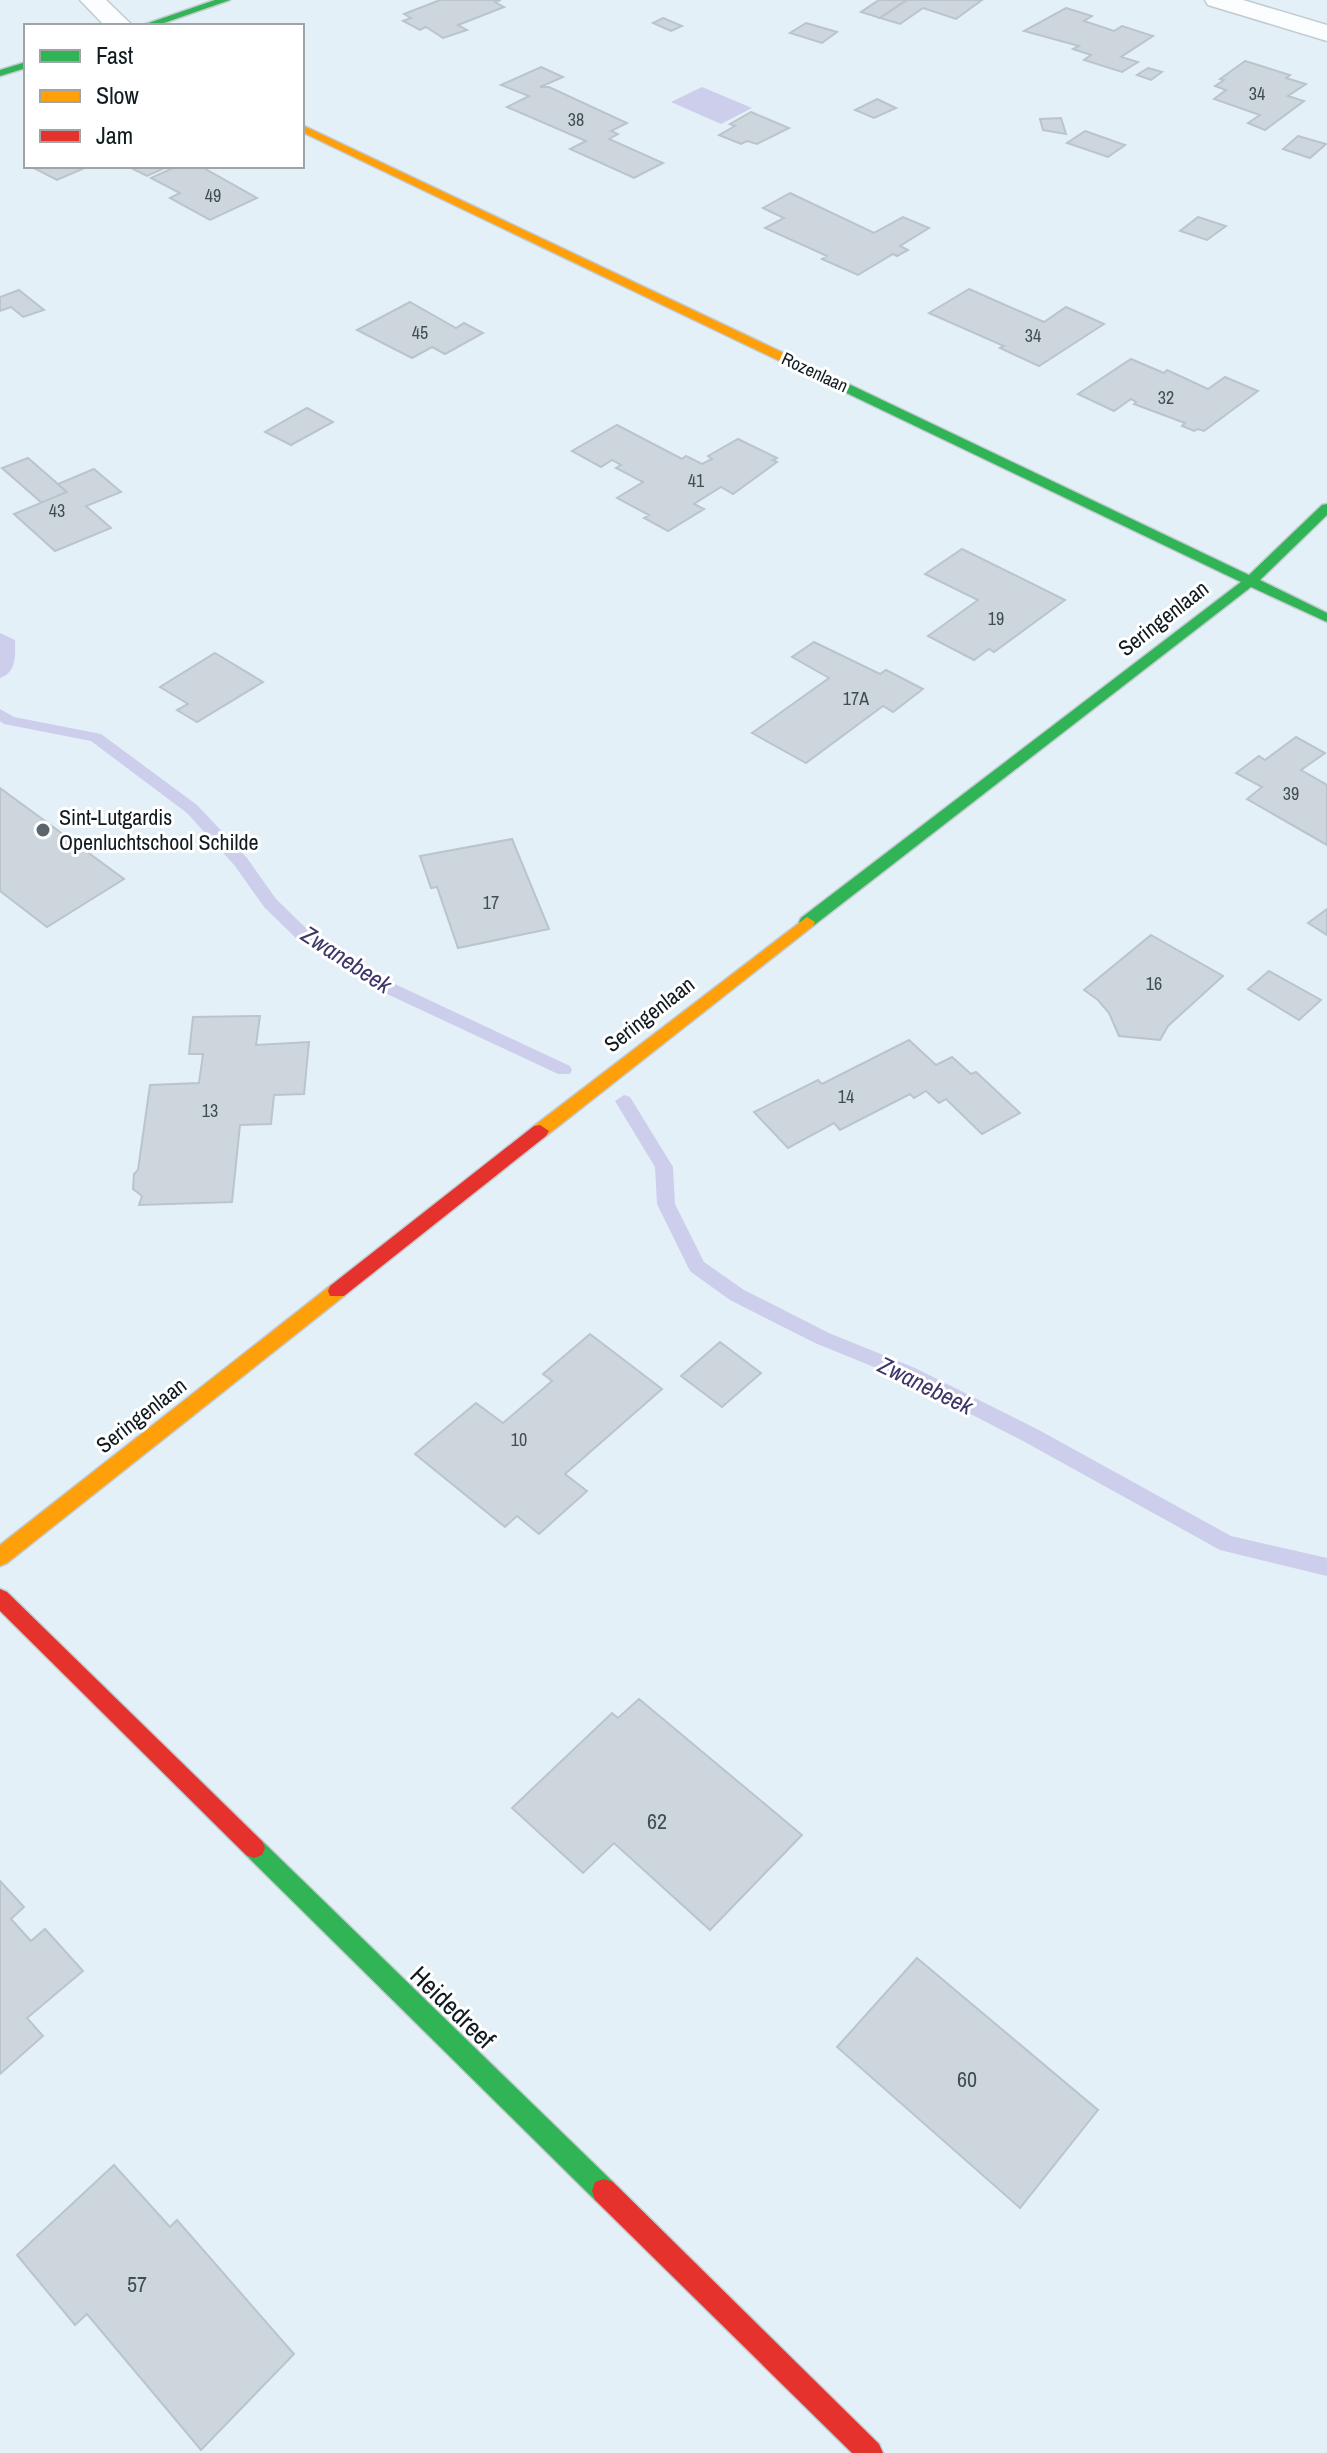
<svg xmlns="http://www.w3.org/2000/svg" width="1327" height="2453" viewBox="0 0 1327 2453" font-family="'Archivo Narrow',sans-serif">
  <rect width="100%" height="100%" fill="#e3f0f7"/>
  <polygon fill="#cdceec" points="702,87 752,108 721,124 671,102"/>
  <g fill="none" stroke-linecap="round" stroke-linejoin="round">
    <g fill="#cdceec" fill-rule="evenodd">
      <path d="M0,633l15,7c0,16 2,32 -15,38z"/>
      <polygon points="0,709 14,717 101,734 197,805 247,858 276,899 311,933 397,985 570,1066 572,1070 570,1074 558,1074 385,993 299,941 264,907 235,866 187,813 91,741 4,724 0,721"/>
      <polygon points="624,1095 630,1097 673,1167 675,1204 704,1262 744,1290 829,1333 915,1368 1037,1429 1231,1536 1327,1558 1327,1576 1220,1550 1023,1441 901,1378 815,1343 730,1300 691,1272 688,1267 657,1204 655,1167 615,1101"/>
    </g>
  </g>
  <g fill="#cdd6dd" stroke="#bbc4cb" stroke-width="2">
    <polygon points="440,0 501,0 495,2 504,7 458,25 467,30 443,38 426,27 420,30 403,21 411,18 404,14"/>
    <polygon points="879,0 907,0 880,18 861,12"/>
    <polygon points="907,0 982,0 956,19 923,8 900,24 880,18"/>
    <polygon points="1066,8 1092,16 1084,21 1114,31 1122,26 1153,36 1121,57 1138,62 1122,72 1084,60 1091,55 1073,49 1079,46 1024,31"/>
    <polygon points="663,18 682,26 671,31 653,23"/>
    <polygon points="806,23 837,32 822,43 790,33"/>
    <polygon points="1245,61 1290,75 1286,78 1306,84 1288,96 1304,101 1265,130 1248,123 1260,115 1214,99 1226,90 1215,86 1224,80 1220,79"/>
    <polygon points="541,67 563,77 540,87 549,87 627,123 611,131 618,134 609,139 663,163 634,178 570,149 586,141 507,107 529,96 501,85"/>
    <polygon points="1148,68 1162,72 1151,80 1137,75"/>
    <polygon points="877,99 896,108 874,118 855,110"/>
    <polygon points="751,112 789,128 757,144 747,141 741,144 719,135 735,126 730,124"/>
    <polygon points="1061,118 1066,134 1043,130 1040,119"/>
    <polygon points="1085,131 1125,145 1108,157 1067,143"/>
    <polygon points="1298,136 1326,144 1310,158 1283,149"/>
    <polygon points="30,166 89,166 57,180"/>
    <polygon points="136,166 165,166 167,167 147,176 131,168"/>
    <polygon points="177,166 200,166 257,198 210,220 170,198 180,193 151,178"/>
    <polygon points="790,193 874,233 903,217 929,228 900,246 908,250 897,256 893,254 858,275 822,259 827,256 765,228 784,218 763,208"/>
    <polygon points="1198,217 1226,226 1207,240 1180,231"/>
    <polygon points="969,289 1044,322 1066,307 1104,324 1039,366 1000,348 1004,346 929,313"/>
    <polygon points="19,290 44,310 23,317 11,307 0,311 0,297"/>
    <polygon points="410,302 456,328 464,323 483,333 445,354 432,347 412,358 357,330"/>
    <polygon points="1131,359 1164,373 1167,370 1208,389 1225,377 1258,391 1204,431 1198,429 1194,431 1182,426 1185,423 1134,404 1136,402 1131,399 1114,411 1078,394"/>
    <polygon points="307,408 333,422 291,445 265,432"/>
    <polygon points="617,425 682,459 686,456 702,464 712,459 708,456 738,439 777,458 773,460 777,462 733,494 721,487 694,504 704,509 668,531 644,518 649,515 617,498 643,482 616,468 621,465 612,460 601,467 572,451"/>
    <polygon points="28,458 58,484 67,492 42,503 2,468"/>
    <polygon points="94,469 121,492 86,506 111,528 55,551 14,514 67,492 58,484"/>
    <polygon points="962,549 1065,600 994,652 989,649 974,660 928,636 978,600 925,574"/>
    <polygon points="814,642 880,674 886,670 923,689 893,712 883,706 806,763 752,733 829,678 792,657"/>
    <polygon points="215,653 263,682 197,722 177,710 188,704 160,687"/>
    <polygon points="1296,737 1325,753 1301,770 1327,785 1327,845 1247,799 1262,787 1236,773 1259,756 1265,760"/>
    <polygon points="0,788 124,879 47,927 0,891"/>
    <polygon points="512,839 549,929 458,948 437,887 431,888 420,856"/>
    <polygon points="1327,909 1327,935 1308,923"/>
    <polygon points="1151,935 1223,976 1168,1026 1160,1040 1119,1036 1109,1013 1098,1000 1084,990"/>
    <polygon points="1269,971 1321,1000 1299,1020 1248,989"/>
    <polygon points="260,1016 256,1045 309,1042 304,1094 274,1095 271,1124 240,1125 232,1202 139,1205 142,1196 133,1189 134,1174 138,1170 150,1085 199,1083 203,1054 189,1054 193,1017"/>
    <polygon points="909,1040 936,1065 952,1057 971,1074 976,1072 1020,1113 982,1134 946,1099 939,1103 926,1091 914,1098 910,1094 840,1130 834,1123 788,1148 754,1112 818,1080 822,1084"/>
    <polygon points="590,1334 662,1389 565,1474 587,1491 539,1534 517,1516 505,1527 415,1454 476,1403 503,1423 552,1381 543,1374"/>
    <polygon points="720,1342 761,1373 722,1407 681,1376"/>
    <polygon points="639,1699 802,1835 710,1930 614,1843 583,1873 512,1808 612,1713 618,1718"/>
    <polygon points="0,1881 24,1907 11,1919 31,1941 45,1929 83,1971 27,2018 43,2036 0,2074"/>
    <polygon points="917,1958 1098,2110 1020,2208 837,2047"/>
    <polygon points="114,2165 170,2227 177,2220 294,2354 201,2450 87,2314 75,2325 17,2255"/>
  </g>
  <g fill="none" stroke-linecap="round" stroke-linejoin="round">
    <defs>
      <g id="street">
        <polygon points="80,0 106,0 133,26 105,26"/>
        <polygon points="1205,0 1243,0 1327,25 1327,41 1208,5"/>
      </g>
      <g id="fast">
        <polygon points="215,0 230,0 155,26 140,26"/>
        <polygon points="26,62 26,68 0,76 0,70"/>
        <polygon points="784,357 792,357 1249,575 1322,505 1327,504 1327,515 1260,580 1327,613 1327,622 1251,587 813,926 801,926 799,922 801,918 1241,582 784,363"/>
        <polygon points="254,1838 262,1841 613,2182 616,2191 613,2200 604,2203 595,2200 246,1855 243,1848 246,1841"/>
      </g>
      <g id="slow">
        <polygon points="302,125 792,357 794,360 784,363 302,132"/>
        <polygon points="807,917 815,922 813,926 546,1136 534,1136 531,1131 534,1126"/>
        <polygon points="337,1284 344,1286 346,1291 344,1296 7,1563 0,1566 0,1545 330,1286"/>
      </g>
      <g id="jam">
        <polygon points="540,1125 549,1131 546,1136 344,1296 330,1296 328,1291 330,1286 534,1126"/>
        <polygon points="0,1589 7,1592 262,1841 265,1848 262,1855 254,1858 246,1855 0,1611"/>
        <polygon points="604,2179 613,2182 879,2444 883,2453 852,2453 595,2200 592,2191 595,2182"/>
      </g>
    </defs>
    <use href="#street" stroke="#c1cbd1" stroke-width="3"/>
    <use href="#fast" stroke="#c1cbd1" stroke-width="3"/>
    <use href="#slow" stroke="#c1cbd1" stroke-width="3"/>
    <use href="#jam" stroke="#c1cbd1" stroke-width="3"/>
    <use href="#street" fill="#fbfdfe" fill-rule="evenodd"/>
    <use href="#fast" fill="#30b455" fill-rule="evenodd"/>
    <use href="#slow" fill="#ff9f0a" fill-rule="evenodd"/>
    <use href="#jam" fill="#e5322d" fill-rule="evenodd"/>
  </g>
  <circle fill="#5a666b" stroke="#fff" stroke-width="3" cx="43" cy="830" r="8"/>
  <g text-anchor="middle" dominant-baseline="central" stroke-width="6" stroke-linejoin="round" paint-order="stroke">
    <g font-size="18" fill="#424d52">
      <text x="1257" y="93">34</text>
      <text x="576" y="119">38</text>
      <text x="213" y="195">49</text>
      <text x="420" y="332">45</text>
      <text x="1033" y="335">34</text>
      <text x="1166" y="397">32</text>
      <text x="696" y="480">41</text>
      <text x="57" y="510">43</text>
      <text x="996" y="618">19</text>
      <text x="856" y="698">17A</text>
      <text x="1291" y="793">39</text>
      <text x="491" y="902">17</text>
      <text x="1154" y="983">16</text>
      <text x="846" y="1096">14</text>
      <text x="210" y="1110">13</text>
      <text x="519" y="1439">10</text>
    </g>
    <g font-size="18" fill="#101b20" stroke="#fff">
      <text transform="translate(815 372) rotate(25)">Rozenlaan</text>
    </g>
    <g font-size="22" fill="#101b20" stroke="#fff">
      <text transform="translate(1163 618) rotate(-38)">Seringenlaan</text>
      <text transform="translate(649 1014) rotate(-38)">Seringenlaan</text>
      <text transform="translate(141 1415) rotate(-38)">Seringenlaan</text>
    </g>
    <g font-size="22" fill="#101b20" stroke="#fff" text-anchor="start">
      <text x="59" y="817">Sint-Lutgardis<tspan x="59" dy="25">Openluchtschool Schilde</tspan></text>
    </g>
    <g font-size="22" fill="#424d52">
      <text x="657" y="1821">62</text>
      <text x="967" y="2079">60</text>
      <text x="137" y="2284">57</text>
    </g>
    <g font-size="24" font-style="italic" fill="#3e3568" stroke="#fff">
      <text transform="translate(347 959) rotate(33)">Zwanebeek</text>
      <text transform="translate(926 1385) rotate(26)">Zwanebeek</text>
    </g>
    <g font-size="26" fill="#101b20" stroke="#fff">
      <text transform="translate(453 2007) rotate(44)">Heidedreef</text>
    </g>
  </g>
  <rect x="24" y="24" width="280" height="144" fill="#ffffff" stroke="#9fa4a6" stroke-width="2"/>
  <rect x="40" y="50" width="40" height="12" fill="#30b455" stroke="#9fa4a6" stroke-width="2"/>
  <text x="96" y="64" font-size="24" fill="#101b20">Fast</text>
  <rect x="40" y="90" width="40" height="12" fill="#ff9f0a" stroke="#9fa4a6" stroke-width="2"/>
  <text x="96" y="104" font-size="24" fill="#101b20">Slow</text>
  <rect x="40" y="130" width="40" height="12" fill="#e5322d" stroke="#9fa4a6" stroke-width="2"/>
  <text x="96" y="144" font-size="24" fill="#101b20">Jam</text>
</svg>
